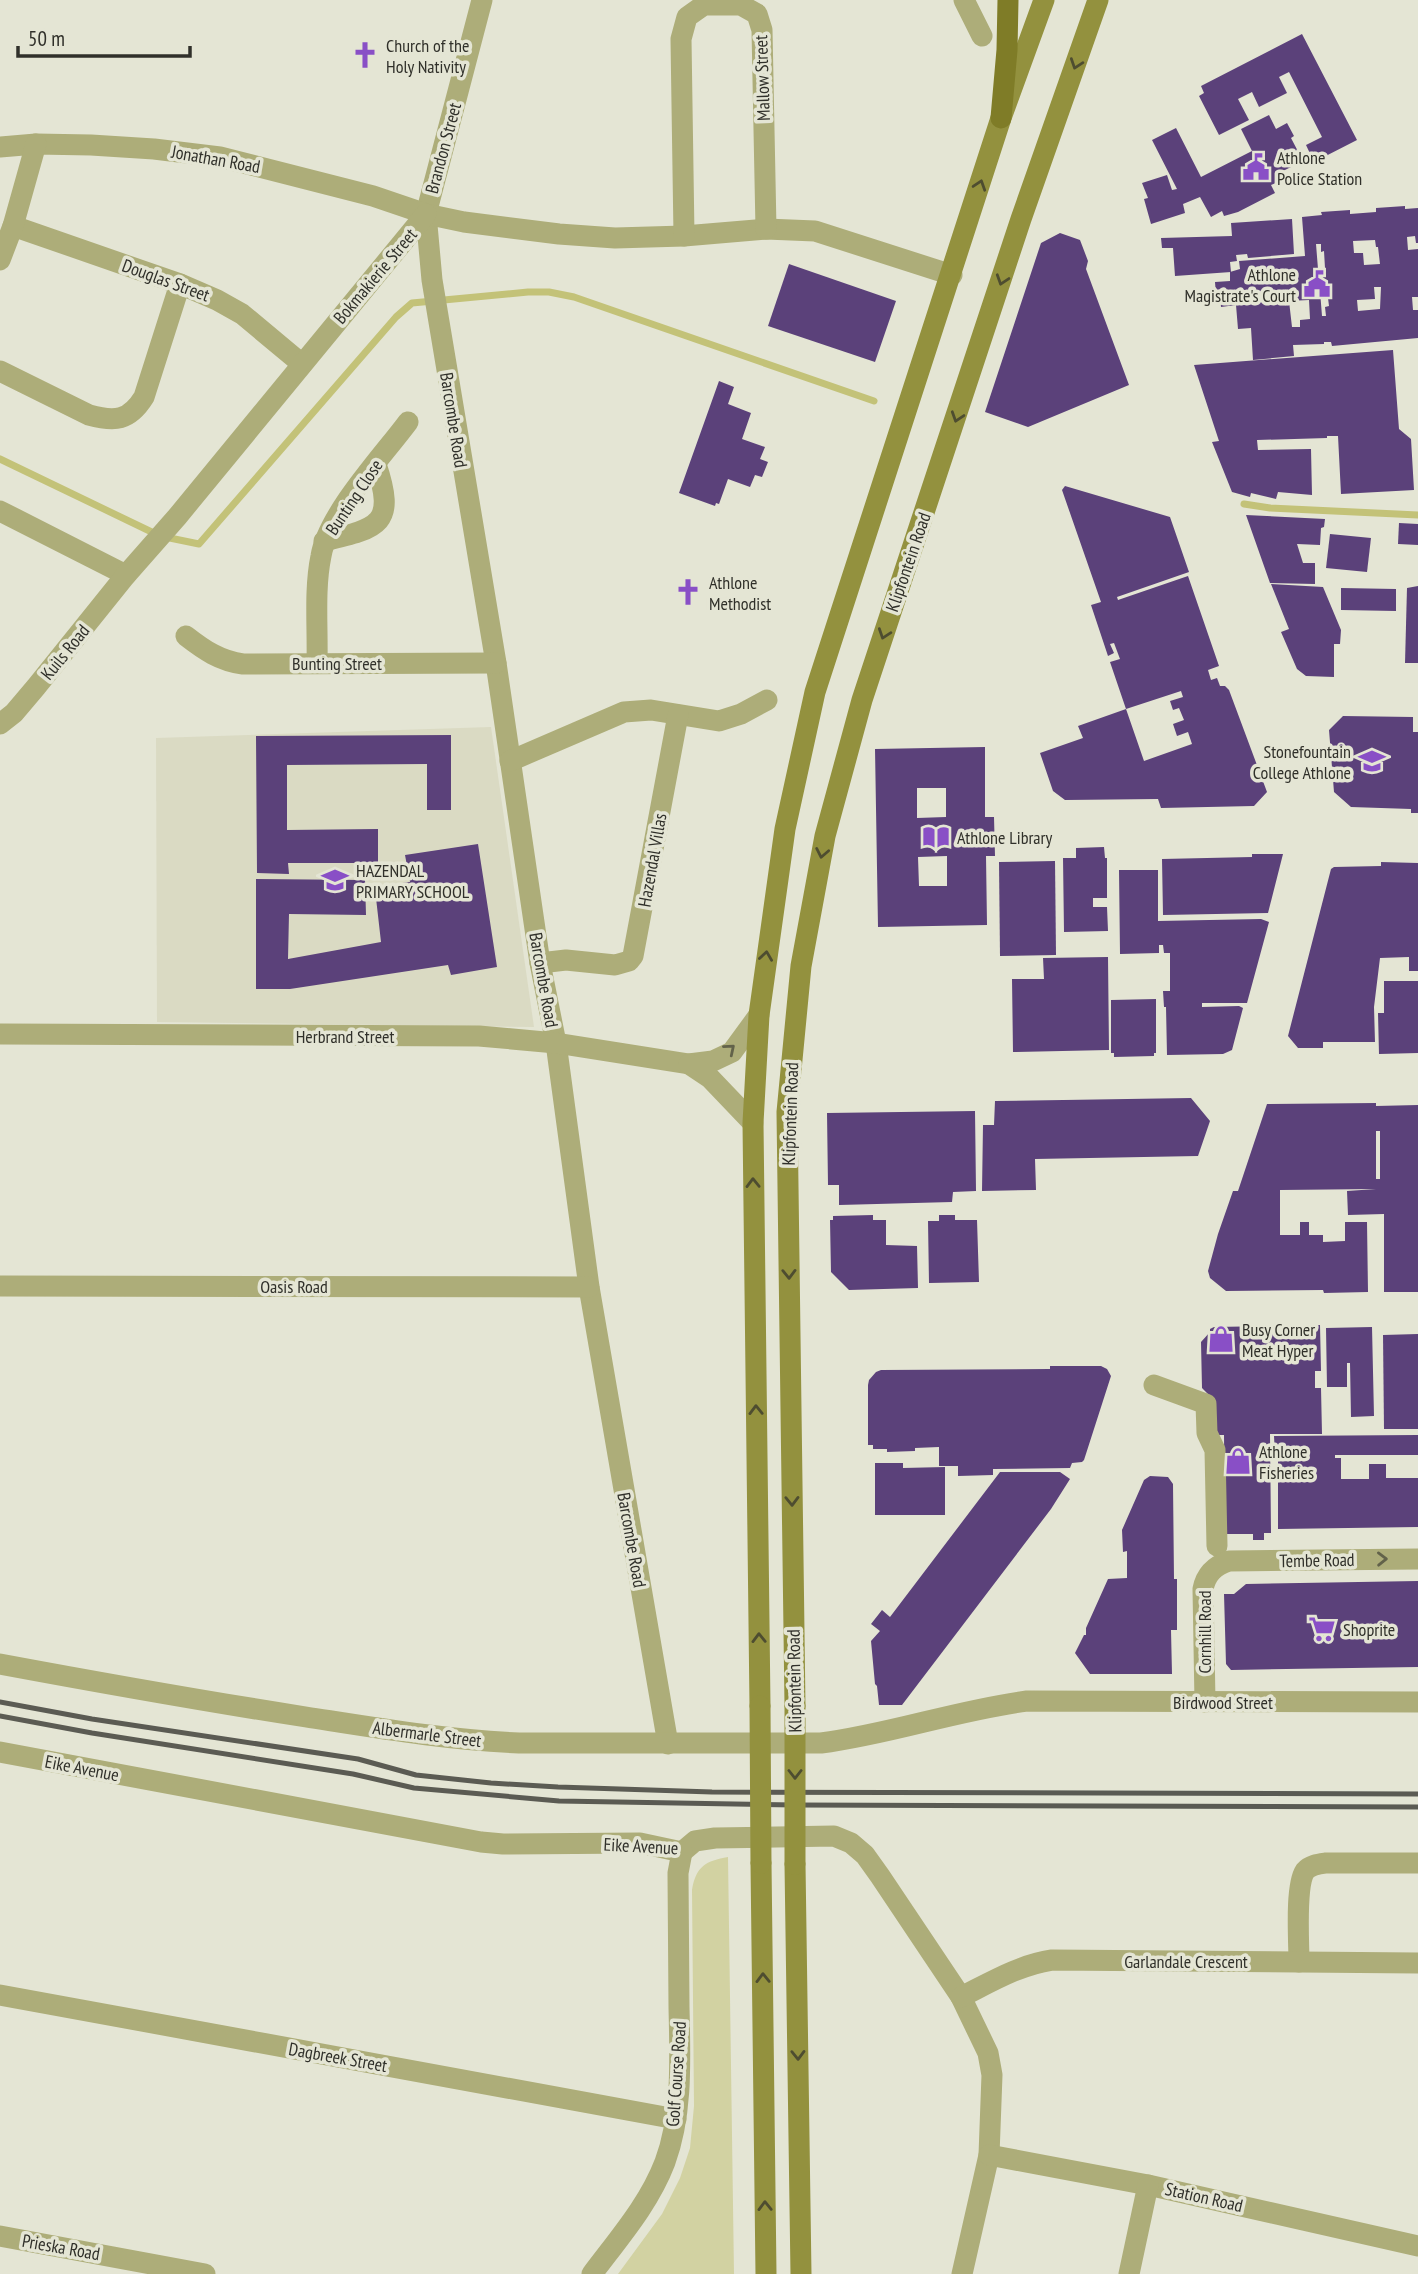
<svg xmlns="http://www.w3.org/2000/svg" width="1418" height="2274" viewBox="0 0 1418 2274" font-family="'PT Sans Narrow',sans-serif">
  <rect width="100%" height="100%" fill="#e4e5d4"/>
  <polygon fill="#dadac3" points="491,727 534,1027 157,1022 156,738"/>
  <path fill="#d2d2a2" d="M728,1857l6,417h-116l44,-60 18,-36 10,-30 4,-42 -2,-216c4,-24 14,-29 36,-33z"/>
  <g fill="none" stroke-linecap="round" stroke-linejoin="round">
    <g stroke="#c3c278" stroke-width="7">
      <polyline points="0,459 160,536 199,544 396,317 412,303 528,292 549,292 574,297 874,401"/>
      <polyline points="1244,504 1270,508 1418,515"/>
    </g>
  </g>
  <g fill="#5b417a" fill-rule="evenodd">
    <polygon points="1302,34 1357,140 1314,162 1306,145 1322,137 1289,72 1279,77 1287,93 1259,107 1252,92 1238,99 1249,120 1219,135 1199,96 1204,93 1201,86"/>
    <polygon points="1269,115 1276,129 1287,123 1294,136 1291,138 1303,161 1279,173 1283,180 1271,185 1275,193 1238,212 1224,216 1222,211 1211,217 1200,197 1183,204 1185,213 1151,224 1144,199 1148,198 1142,183 1167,175 1172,190 1177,189 1152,140 1176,128 1201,177 1252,151 1241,129"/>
    <path d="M1405,206v3l13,-1v35h-2l-1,-7 -8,1 1,13 10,-1v48h-6l1,13h5v28l-86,8 -1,-4h-7v2l-31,1 1,11 -41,4 -2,-32 -13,1 -2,-24 -15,2 -1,-12h-4l-1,-13 15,-1v-9l10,-3 -1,-8 66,-5 -3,-39 20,-2 -1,-3 29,-2v4l26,-2v-4zM1375,240l1,7h2l2,17 -16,1 -1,-12h-9l-1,-12zM1316,244h5v8l3,-1 1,17 -7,1zM1374,287h7l-1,22 -22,2 -1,-11 18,-1zM1327,290l2,16 -4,1 1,9h-4l-2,-25zM1309,300l1,19 -10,1v7h-8l-3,-26z"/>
    <polygon points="1292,219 1294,254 1248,258 1247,254 1236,255 1237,261 1230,262 1231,272 1175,276 1173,248 1162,248 1161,238 1232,236 1231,223"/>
    <polygon points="1060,233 1080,240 1088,261 1086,269 1129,385 1028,427 985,412 1041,243"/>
    <polygon points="789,264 896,301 875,362 768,326"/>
    <polygon points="1393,350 1399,429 1411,439 1414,490 1341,494 1338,436 1327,436 1327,438 1257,440 1258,450 1311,449 1312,495 1278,492 1276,499 1251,493 1250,497 1232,492 1212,442 1219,441 1194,365"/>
    <polygon points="719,381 734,387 728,404 751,413 742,439 765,447 760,459 768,462 762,477 755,475 750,487 728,479 719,504 716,503 715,506 679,493"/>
    <path d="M1065,486l105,31 19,55 -72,25 1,3 70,-24 31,90 -11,4 3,10 6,-2 3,8h5l4,4 38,102 -13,14 -93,2 -3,-9 -93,1 -12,-9 -13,-38 43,-15 -5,-12 48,-17 -16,-47 10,-3 -6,-16 -4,1 4,9 -6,3 -17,-51 10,-3 -39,-112zM1181,691l2,6 -13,4 3,9 6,-2 5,12 -11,4 4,12 11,-4 4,12 -48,17 -18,-52z"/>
    <polygon points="1246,515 1325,519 1324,527 1321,528 1320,545 1297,544 1303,563 1315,563 1315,584 1270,583"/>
    <polygon points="1399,523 1418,524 1418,545 1398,544"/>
    <polygon points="1330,534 1371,538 1367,572 1326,568"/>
    <polygon points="1271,584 1323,587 1341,630 1340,644 1334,644 1334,677 1306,676 1297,669 1281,632 1289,629"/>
    <polygon points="1418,586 1418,663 1405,663 1407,588"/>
    <polygon points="1341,588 1396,589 1396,611 1341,610"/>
    <polygon points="1343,716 1413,717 1413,732 1418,732 1418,813 1411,813 1411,809 1351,807 1334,792 1329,730"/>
    <polygon points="451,735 451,810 427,810 427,764 287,765 287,830 378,829 378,863 288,863 289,874 257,873 256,736"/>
    <path d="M985,747v70h9l1,39h-9l1,69 -109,2 -3,-178zM917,788h29v29l-29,1zM947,856v30h-28l-1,-29z"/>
    <polygon points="478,844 497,967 451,975 448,965 290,989 256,989 256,879 365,880 366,915 289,914 288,959 381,942 376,898 382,896 381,886 410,882 405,855"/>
    <polygon points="1104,847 1105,858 1107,858 1107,898 1093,898 1093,907 1107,907 1108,931 1064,932 1063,858 1076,858 1076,848"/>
    <polygon points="1252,854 1283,854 1268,913 1163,915 1162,859 1252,857"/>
    <polygon points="1055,861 1056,955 1000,956 999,862"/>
    <polygon points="1381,862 1418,863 1418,971 1409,971 1409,957 1380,958 1374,1007 1375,1042 1323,1042 1323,1048 1298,1048 1288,1036 1331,869 1334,867 1381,866"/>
    <polygon points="1119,870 1158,870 1158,921 1261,919 1269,922 1247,1003 1202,1003 1202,1007 1239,1006 1243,1008 1232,1050 1223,1054 1167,1055 1166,1007 1164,1007 1163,991 1170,991 1170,953 1164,953 1163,945 1159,945 1159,953 1120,954"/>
    <polygon points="1108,957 1109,1050 1013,1052 1012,979 1044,979 1043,958"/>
    <polygon points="1384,981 1418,981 1418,1053 1379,1054 1378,1013 1384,1013"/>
    <polygon points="1156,999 1156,1053 1154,1053 1154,1056 1114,1057 1114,1053 1111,1053 1111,1000"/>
    <polygon points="1191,1098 1210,1121 1198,1156 1035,1159 1036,1190 982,1191 983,1125 994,1125 995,1101"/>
    <path d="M1376,1103v3l42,-1v187h-34v-78l-36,1 -1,-24 29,-2 -96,1v45h20v-13h9v13h14v7l22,-1v-19h22l1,70 -44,1 -1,-3 -97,1 -16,-13 -2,-7 10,-37 15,-43h5l29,-87zM1376,1131h4v48h-4z"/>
    <polygon points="975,1111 976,1191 953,1192 952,1202 839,1205 839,1185 828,1185 827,1113"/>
    <polygon points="873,1215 873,1220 886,1220 886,1245 917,1246 918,1288 849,1290 831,1272 830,1220 833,1220 833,1216"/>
    <polygon points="939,1215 955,1215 955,1220 977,1220 979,1282 929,1283 928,1221 939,1221"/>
    <polygon points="1320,1325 1321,1371 1315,1371 1315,1388 1321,1388 1322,1434 1270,1434 1271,1533 1264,1533 1264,1540 1253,1540 1253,1534 1225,1534 1224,1435 1213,1435 1212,1398 1202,1388 1201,1342 1210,1332 1210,1329 1214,1327"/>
    <polygon points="1372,1327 1374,1416 1351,1417 1350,1363 1347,1363 1347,1387 1327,1387 1326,1328"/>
    <polygon points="1418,1334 1418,1429 1384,1429 1383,1335"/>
    <polygon points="1050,1366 1101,1366 1107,1369 1111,1376 1084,1460 1082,1462 1072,1463 1070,1468 993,1469 993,1475 958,1476 958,1466 939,1466 939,1447 915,1448 915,1451 887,1452 887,1449 873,1449 873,1445 868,1445 868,1385 869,1380 876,1372 881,1370 1050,1369"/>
    <polygon points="1418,1435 1418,1455 1335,1455 1335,1458 1341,1458 1341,1479 1369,1479 1369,1464 1386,1464 1386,1478 1418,1478 1418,1527 1278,1529 1278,1460 1299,1459 1299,1455 1275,1455 1274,1436"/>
    <polygon points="875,1463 903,1463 903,1468 945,1467 945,1515 875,1515"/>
    <polygon points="1000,1472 1060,1472 1070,1479 1051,1509 902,1705 879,1705 877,1686 875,1684 871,1641 880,1631 871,1624 882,1610 890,1617"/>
    <polygon points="1150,1476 1168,1477 1173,1484 1174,1579 1177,1579 1177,1630 1171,1630 1172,1674 1090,1674 1075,1653 1084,1635 1086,1635 1086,1628 1108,1579 1127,1578 1127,1551 1123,1552 1122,1530 1144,1480"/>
    <polygon points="1418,1581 1418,1667 1231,1670 1226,1664 1224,1594 1234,1594 1246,1584"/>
  </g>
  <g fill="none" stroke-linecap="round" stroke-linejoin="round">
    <g stroke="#adad79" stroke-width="21">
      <polyline points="482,0 426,214 432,280 496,663 540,963 556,1043 589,1287 668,1744"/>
      <polyline points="964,0 982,36"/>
      <polyline points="0,147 36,144 91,145 154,149 220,157 373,196 426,214 464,222 559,234 615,238 684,236 766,229 815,231 952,275"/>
      <polyline points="13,226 180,284 217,300 242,314 302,364"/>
      <polyline points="684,236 681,39 687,17 704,5 741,5 757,14 762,30 766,229"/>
      <polyline points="0,260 13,226 36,144"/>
      <path d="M0,371l89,44c26,7 40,6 55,-18l36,-113"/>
      <polyline points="0,511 126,575"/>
      <path d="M324,541c56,-13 72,-17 52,-77"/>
      <path d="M186,636c18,14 34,25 57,28l253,-1"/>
      <path d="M317,663c1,-35 -3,-73 4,-107 7,-42 61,-99 87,-134"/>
      <polyline points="0,724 14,713 36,687 126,575 177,517 426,214"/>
      <polyline points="510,761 624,712 651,710 719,721 741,714 767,700"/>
      <polyline points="540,963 566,960 615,965 629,961 633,956 678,715"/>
      <polyline points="0,1034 479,1036 556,1043 689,1064 713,1061 732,1052 759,1015"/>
      <polyline points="689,1064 710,1078 753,1123"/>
      <polyline points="0,1286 589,1287"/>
      <polyline points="1154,1385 1206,1404 1207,1433 1215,1450 1217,1546"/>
      <path d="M0,1664c102,19 204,37 306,53 71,11 141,23 213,26h302c70,-9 136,-33 206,-42l391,1"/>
      <path d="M1205,1702l-2,-113c3,-15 11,-23 26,-28l189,-2"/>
      <polyline points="0,1752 481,1842 503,1844 640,1843 682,1852"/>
      <polyline points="682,1852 695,1841 715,1838 834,1836 851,1843 865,1855 880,1876 961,1997 988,2053 992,2075 989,2155 962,2274"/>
      <path d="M1299,1962c0,-19 -4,-76 6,-91 5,-6 14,-7 21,-8h92"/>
      <polyline points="0,1995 676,2119"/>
      <path d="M961,1997c30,-15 58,-32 91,-37l366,3"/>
      <polyline points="989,2155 1148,2185 1418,2246"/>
      <polyline points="0,2236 205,2274"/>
      <path d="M592,2274c27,-36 57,-70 73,-112 18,-49 15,-104 14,-155 0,-45 -1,-90 -1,-134l4,-21"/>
      <polyline points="1129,2274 1148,2185"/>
    </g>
    <g stroke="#93913e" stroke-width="21">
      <polyline points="760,1706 753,1123 759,1015 785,829 815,692 1001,118 1044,0"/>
      <polyline points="795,1706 787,1112 801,966 825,836 862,700 1021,219 1098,0"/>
      <polyline points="761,1863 766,2274"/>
      <polyline points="795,1864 801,2274"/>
    </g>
    <polyline stroke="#7f7c27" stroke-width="21" points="1001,118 1007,50 1008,0"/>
    <g stroke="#5b5b53" stroke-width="5">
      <polyline points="0,1702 92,1719 358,1759 416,1775 491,1783 558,1787 712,1792 1418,1794"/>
      <polyline points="0,1716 92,1733 353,1774 414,1788 559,1801 796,1805 1418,1807"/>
    </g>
    <g stroke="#93913e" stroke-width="21">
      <polyline points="760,1706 761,1863"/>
      <polyline points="795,1706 795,1864"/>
    </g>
  </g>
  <defs><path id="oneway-chevron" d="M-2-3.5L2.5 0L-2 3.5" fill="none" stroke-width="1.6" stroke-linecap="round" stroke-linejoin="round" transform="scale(1.75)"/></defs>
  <g stroke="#4e4d30">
    <use href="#oneway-chevron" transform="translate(1076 64) rotate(109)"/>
    <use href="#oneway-chevron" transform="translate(980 185) rotate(-72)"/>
    <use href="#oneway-chevron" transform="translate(1002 280) rotate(108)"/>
    <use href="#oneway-chevron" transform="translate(957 417) rotate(108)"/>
    <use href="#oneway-chevron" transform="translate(884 634) rotate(109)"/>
    <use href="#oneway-chevron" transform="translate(822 853) rotate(101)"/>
    <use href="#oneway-chevron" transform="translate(766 956) rotate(-82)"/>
    <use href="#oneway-chevron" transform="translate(753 1183) rotate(-91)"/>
    <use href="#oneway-chevron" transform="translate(789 1274) rotate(89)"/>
    <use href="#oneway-chevron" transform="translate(756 1410) rotate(-91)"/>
    <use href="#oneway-chevron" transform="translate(792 1501) rotate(89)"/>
    <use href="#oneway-chevron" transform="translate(759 1638) rotate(-91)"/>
    <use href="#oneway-chevron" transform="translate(795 1774) rotate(90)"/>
    <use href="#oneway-chevron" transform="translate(763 1978) rotate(-91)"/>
    <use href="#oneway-chevron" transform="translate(798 2055) rotate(89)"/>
    <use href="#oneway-chevron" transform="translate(765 2206) rotate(-91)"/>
  </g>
  <g stroke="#62624a">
    <use href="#oneway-chevron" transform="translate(730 1049) rotate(-40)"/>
    <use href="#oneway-chevron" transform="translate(1382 1559) rotate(-1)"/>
  </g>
  <defs>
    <symbol id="church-bare" viewBox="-9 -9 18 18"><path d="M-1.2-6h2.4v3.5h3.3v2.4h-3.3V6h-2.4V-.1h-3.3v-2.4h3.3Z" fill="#894fc6" stroke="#e4e5d4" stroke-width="2.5" paint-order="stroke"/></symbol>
    <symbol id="civic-bare" viewBox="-9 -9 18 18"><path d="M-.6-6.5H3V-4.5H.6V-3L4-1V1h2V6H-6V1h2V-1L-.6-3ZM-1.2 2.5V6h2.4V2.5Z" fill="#894fc6" stroke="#e4e5d4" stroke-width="2.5" paint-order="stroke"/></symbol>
    <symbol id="school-bare" viewBox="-9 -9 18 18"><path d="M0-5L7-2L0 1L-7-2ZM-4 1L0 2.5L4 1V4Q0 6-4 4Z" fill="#894fc6" stroke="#e4e5d4" stroke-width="2.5" paint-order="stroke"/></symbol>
    <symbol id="library-bare" viewBox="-9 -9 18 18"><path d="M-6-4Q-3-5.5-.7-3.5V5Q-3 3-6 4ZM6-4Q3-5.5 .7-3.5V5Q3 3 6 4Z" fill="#894fc6" stroke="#e4e5d4" stroke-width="2.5" paint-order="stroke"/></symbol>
    <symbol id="shop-bare" viewBox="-9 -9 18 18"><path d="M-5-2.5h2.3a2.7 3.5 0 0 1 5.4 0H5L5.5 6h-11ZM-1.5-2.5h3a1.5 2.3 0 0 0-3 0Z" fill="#894fc6" stroke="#e4e5d4" stroke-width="2.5" paint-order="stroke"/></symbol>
    <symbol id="supermarket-bare" viewBox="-9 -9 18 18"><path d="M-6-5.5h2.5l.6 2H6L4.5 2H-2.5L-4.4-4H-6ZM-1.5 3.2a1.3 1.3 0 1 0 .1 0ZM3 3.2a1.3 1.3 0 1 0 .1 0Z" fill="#894fc6" stroke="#e4e5d4" stroke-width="2.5" paint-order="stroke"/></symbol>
  </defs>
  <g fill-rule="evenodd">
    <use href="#church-bare" x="346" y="36" width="38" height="38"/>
    <use href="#civic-bare" x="1237" y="148" width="38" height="38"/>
    <use href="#civic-bare" x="1298" y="265" width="38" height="38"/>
    <use href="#church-bare" x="669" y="573" width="38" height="38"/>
    <use href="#school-bare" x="1353" y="742" width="38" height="38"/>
    <use href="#library-bare" x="917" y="818" width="38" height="38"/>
    <use href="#school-bare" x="316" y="861" width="38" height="38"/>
    <use href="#shop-bare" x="1202" y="1320" width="38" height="38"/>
    <use href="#shop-bare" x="1219" y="1442" width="38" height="38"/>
    <use href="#supermarket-bare" x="1303" y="1610" width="38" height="38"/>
  </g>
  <g text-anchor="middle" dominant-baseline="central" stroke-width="7" stroke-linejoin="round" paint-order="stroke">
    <g font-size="18" fill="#30302a" stroke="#e4e5d4" text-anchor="start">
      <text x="386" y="45">Church of the<tspan x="386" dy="21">Holy Nativity</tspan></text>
      <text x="1277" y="157">Athlone<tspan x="1277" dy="21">Police Station</tspan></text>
      <text x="1296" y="274" text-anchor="end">Athlone<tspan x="1296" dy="21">Magistrate's Court</tspan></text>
      <text x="709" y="582">Athlone<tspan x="709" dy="21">Methodist</tspan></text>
      <text x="1351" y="751" text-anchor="end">Stonefountain<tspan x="1351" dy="21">College Athlone</tspan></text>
      <text x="957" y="837">Athlone Library</text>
      <text x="356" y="870">HAZENDAL<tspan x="356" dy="21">PRIMARY SCHOOL</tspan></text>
      <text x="1242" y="1329">Busy Corner<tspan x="1242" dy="21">Meat Hyper</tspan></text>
      <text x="1259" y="1451">Athlone<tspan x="1259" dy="21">Fisheries</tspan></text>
      <text x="1343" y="1629">Shoprite</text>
    </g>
    <g font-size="18" fill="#30302a" stroke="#e4e5d4">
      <text transform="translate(762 78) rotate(-92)">Mallow Street</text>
      <text transform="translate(443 148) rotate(-75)">Brandon Street</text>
      <text transform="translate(216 159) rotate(10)">Jonathan Road</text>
      <text transform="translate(375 276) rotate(-50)">Bokmakierie Street</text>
      <text transform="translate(166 280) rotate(20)">Douglas Street</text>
      <text transform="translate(454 420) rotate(81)">Barcombe Road</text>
      <text transform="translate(354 497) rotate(-56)">Bunting Close</text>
      <text transform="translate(908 562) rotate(-71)">Klipfontein Road</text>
      <text transform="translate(65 652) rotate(-51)">Kuils Road</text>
      <text x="337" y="663">Bunting Street</text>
      <text transform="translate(652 860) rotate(-80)">Hazendal Villas</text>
      <text transform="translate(544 980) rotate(80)">Barcombe Road</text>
      <text x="345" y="1036">Herbrand Street</text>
      <text transform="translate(790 1114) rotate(-88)">Klipfontein Road</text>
      <text x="294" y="1286">Oasis Road</text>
      <text transform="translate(632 1540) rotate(80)">Barcombe Road</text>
      <text transform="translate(1317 1560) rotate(-1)">Tembe Road</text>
      <text transform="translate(1204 1632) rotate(-90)">Cornhill Road</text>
      <text transform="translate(794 1681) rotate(-91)">Klipfontein Road</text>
      <text x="1223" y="1702">Birdwood Street</text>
      <text transform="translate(427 1734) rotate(7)">Albermarle Street</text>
      <text transform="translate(82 1768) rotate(11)">Eike Avenue</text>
      <text transform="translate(641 1846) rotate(3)">Eike Avenue</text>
      <text x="1186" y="1961">Garlandale Crescent</text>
      <text transform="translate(338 2057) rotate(10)">Dagbreek Street</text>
      <text transform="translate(676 2074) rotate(-86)">Golf Course Road</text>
      <text transform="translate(1204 2197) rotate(13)">Station Road</text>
      <text transform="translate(61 2247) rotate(10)">Prieska Road</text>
    </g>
  </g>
  <path d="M18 46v10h172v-10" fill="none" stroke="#30302a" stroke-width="3.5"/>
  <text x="28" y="46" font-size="21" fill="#30302a" stroke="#e4e5d4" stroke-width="5" paint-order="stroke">50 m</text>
</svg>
